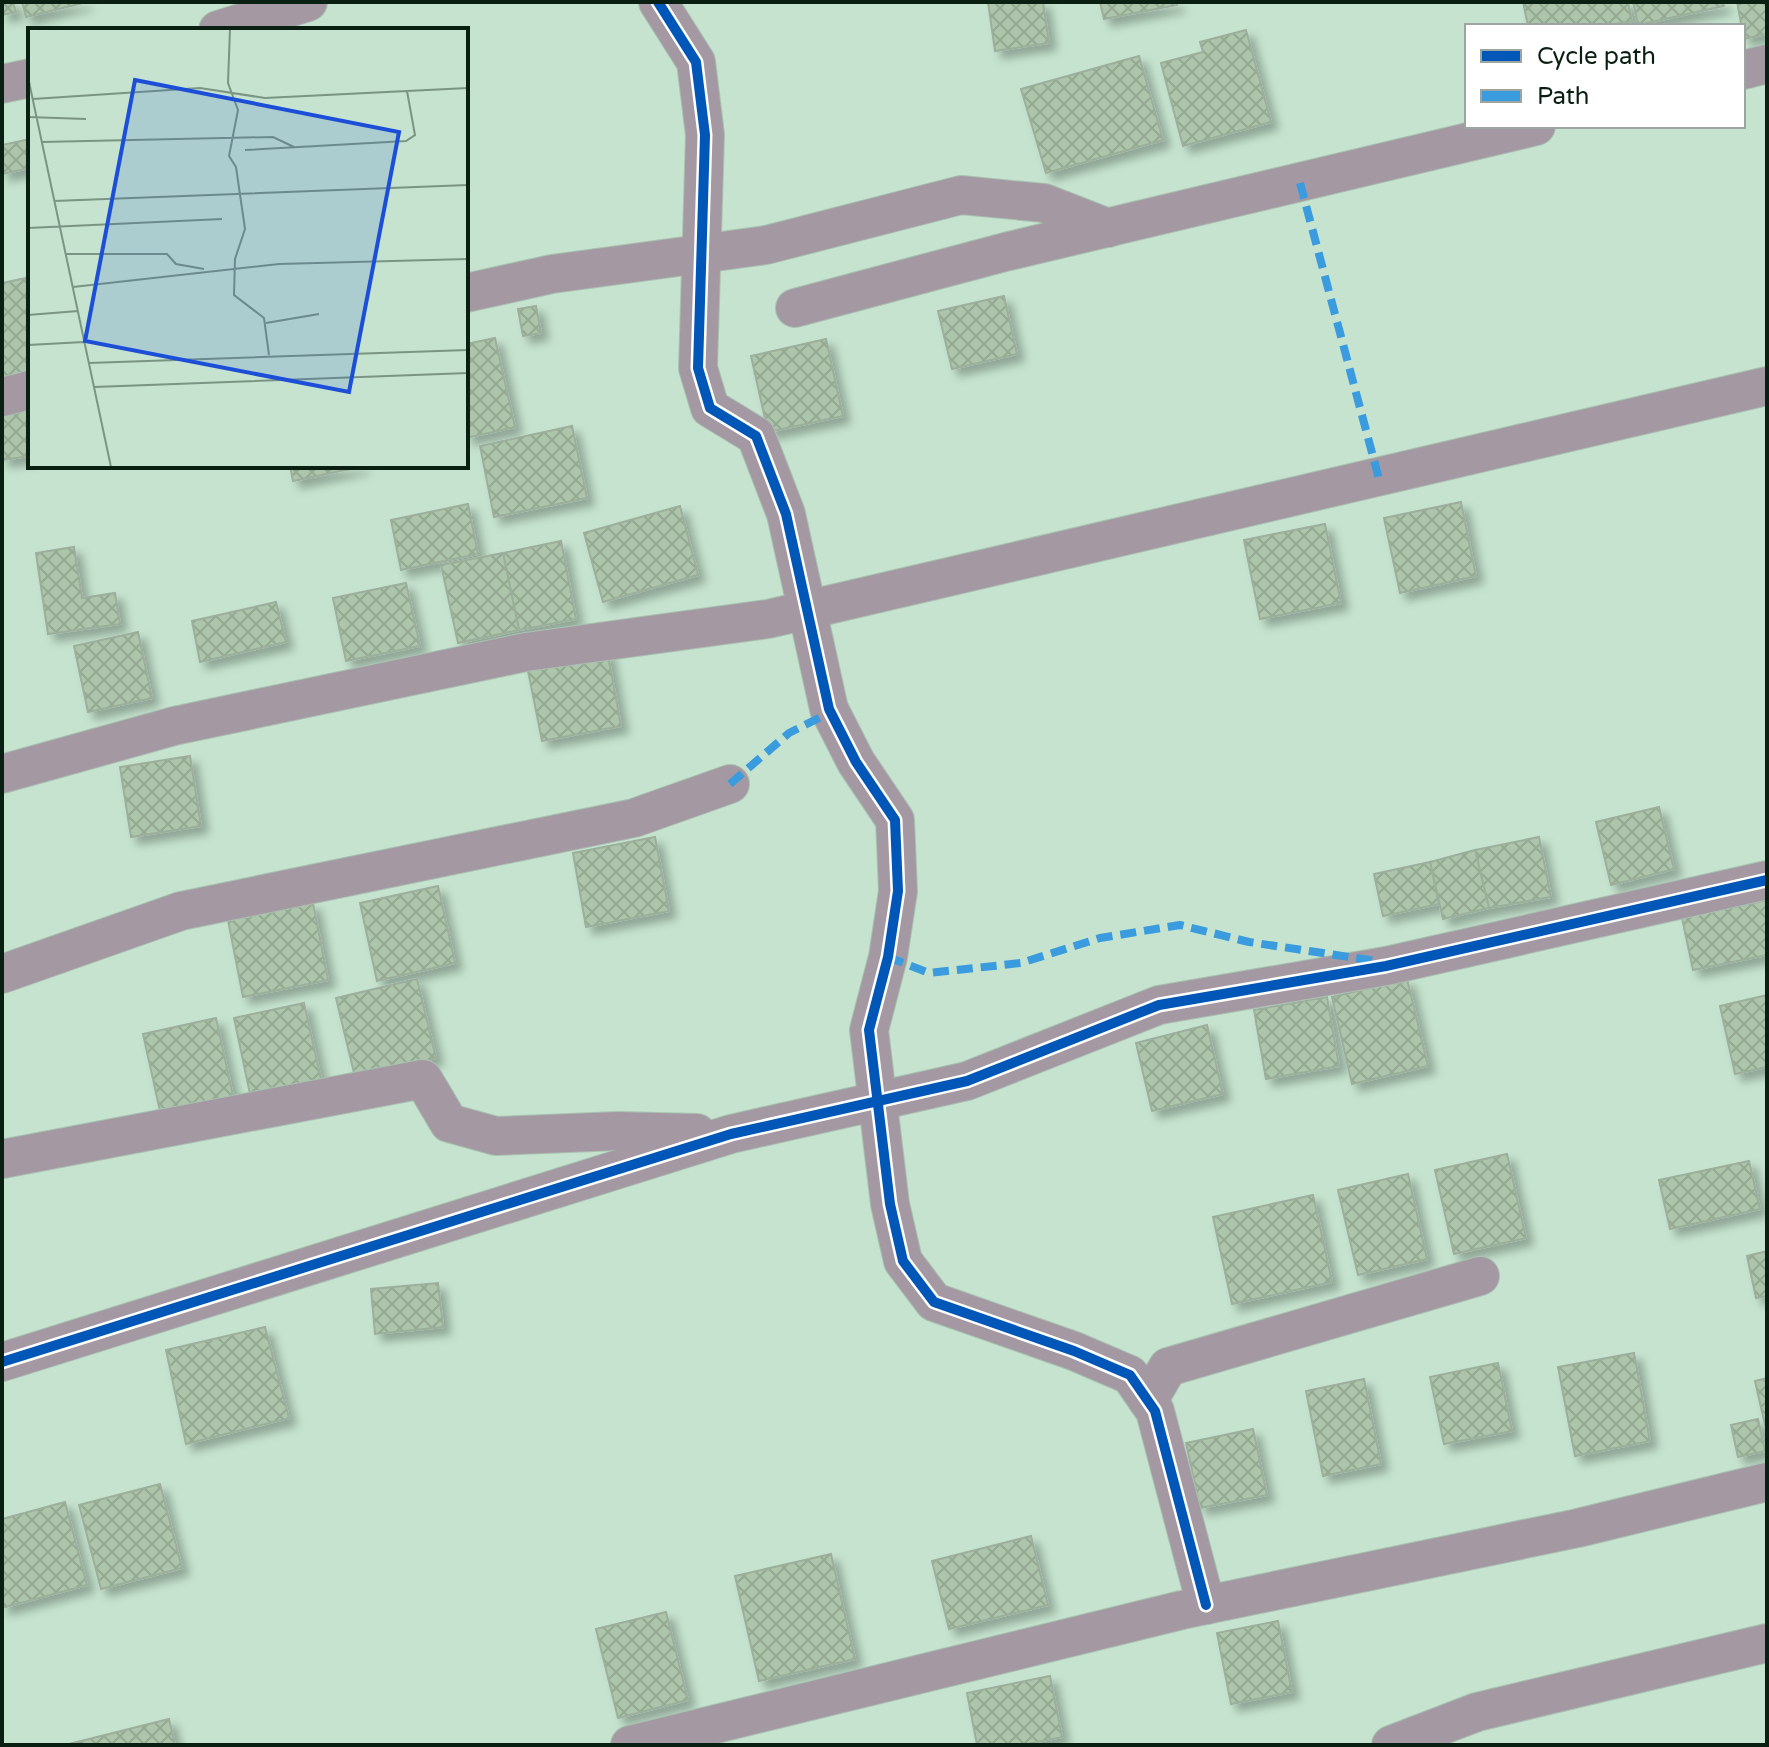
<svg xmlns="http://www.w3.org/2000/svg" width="1769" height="1747" viewBox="0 0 1769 1747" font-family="'Varela Round',sans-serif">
  <defs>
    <pattern id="building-cross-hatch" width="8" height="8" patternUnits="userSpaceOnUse" patternTransform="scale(2)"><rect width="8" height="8" fill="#adc5ab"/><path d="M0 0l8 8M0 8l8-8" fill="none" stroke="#94a992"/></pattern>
    <filter id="shadow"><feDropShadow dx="7" dy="7" stdDeviation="4" flood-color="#0004"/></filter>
  </defs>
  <rect width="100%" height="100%" fill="#c5e3ce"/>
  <g fill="url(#building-cross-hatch)" stroke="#9caf9c" stroke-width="2" filter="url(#shadow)">
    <polygon points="2,2 13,2 16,12 2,15"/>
    <polygon points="22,2 87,2 26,17"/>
    <polygon points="988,2 1043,2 1049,43 995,51"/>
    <polygon points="1100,2 1177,2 1177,5 1104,19"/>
    <polygon points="1523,2 1628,2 1632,21 1605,26 1528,26"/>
    <polygon points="1633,2 1723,2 1724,6 1638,25"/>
    <polygon points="1737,2 1767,2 1767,34 1744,39"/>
    <polygon points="1246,30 1271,122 1183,146 1161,63 1203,52 1200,42"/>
    <polygon points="1139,56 1163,140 1046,173 1021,89"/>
    <polygon points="30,139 30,168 2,174 2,145"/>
    <polygon points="26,278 30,301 30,380 2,385 2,283"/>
    <polygon points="1004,296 1017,354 952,369 938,311"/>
    <polygon points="536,306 541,333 523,336 518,309"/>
    <polygon points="495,338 515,427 466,438 466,344"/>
    <polygon points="826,339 843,416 768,432 751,356"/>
    <polygon points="30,410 30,456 2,460 2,413"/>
    <polygon points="572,426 587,498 494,517 480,446"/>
    <polygon points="290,466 364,466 293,481"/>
    <polygon points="1461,502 1476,576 1400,593 1384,518"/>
    <polygon points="468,504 478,554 401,570 391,520"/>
    <polygon points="680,506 698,575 603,602 584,533"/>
    <polygon points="1325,524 1341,603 1260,619 1244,540"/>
    <polygon points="561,541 576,619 519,630 503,553"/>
    <polygon points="74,547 82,598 115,593 120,624 48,634 36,553"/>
    <polygon points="503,553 519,630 458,643 441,565"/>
    <polygon points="406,583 420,646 346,661 333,598"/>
    <polygon points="276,602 286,642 200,662 192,621"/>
    <polygon points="138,632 152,698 88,712 74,646"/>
    <polygon points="607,650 621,726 542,741 527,666"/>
    <polygon points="190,756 201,826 131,837 120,767"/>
    <polygon points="1659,807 1674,869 1611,885 1596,822"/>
    <polygon points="655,837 669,911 586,927 573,853"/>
    <polygon points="1539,837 1551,897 1489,908 1475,850"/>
    <polygon points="1475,850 1489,908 1443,919 1430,862"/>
    <polygon points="1430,862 1439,904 1383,916 1374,874"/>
    <polygon points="438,886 455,963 377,981 360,903"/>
    <polygon points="1767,900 1767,955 1693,970 1682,918"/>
    <polygon points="313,903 328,980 243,997 228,920"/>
    <polygon points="417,979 436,1058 355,1077 336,998"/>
    <polygon points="1407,979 1428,1066 1352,1084 1332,997"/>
    <polygon points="1767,995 1767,1067 1735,1074 1720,1006"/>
    <polygon points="1327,997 1339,1066 1266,1079 1254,1010"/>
    <polygon points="304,1003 321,1079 250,1094 234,1018"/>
    <polygon points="216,1018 233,1096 160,1111 143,1034"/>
    <polygon points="1207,1025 1223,1094 1152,1111 1136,1043"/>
    <polygon points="1507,1154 1526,1238 1454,1254 1435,1170"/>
    <polygon points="1749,1161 1760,1209 1670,1229 1659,1180"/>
    <polygon points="1408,1174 1427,1259 1358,1275 1338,1190"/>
    <polygon points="1313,1195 1332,1282 1232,1304 1213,1217"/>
    <polygon points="1767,1251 1767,1296 1756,1298 1747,1256"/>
    <polygon points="438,1283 443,1327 375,1334 371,1289"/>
    <polygon points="265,1327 289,1418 186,1444 166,1350"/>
    <polygon points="1634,1353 1650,1441 1575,1456 1558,1367"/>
    <polygon points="1498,1363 1512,1431 1444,1444 1430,1377"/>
    <polygon points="1767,1378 1767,1424 1765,1425 1755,1381"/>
    <polygon points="1364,1379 1381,1464 1323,1476 1306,1391"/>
    <polygon points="1758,1419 1765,1451 1738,1457 1731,1425"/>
    <polygon points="1253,1429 1267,1495 1200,1508 1186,1443"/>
    <polygon points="160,1484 182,1568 101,1589 79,1505"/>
    <polygon points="65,1502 87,1585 2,1608 2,1519"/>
    <polygon points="1031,1536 1048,1605 949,1629 932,1561"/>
    <polygon points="831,1554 855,1659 759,1681 735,1576"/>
    <polygon points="666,1612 688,1700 618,1718 596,1629"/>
    <polygon points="1278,1621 1292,1692 1231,1704 1217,1633"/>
    <polygon points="1050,1676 1062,1737 1022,1745 977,1745 967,1693"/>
    <polygon points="169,1719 175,1745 65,1745"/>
  </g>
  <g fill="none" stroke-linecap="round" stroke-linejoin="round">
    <defs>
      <g id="minor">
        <polyline points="658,2 696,62 705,135 698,368 710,408 756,436 786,514 829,709 856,762 895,820 898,891 888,957 869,1030 890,1204 903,1261 934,1302 1074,1351 1130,1375 1155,1411 1206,1605"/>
        <polyline points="218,30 308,2"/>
        <polyline points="1743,70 1767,64"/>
        <polyline points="2,84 30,78"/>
        <polyline points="466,293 552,274 766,245 961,195 1044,203 1108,228"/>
        <polyline points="795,308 1005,252 1536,126"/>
        <polyline points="2,397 30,390"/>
        <polyline points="2,774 174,726 526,652 768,619 1767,386"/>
        <polyline points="2,974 181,911 634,818 730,784"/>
        <polyline points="2,1159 423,1079 449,1123 496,1136 618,1131 697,1133"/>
        <polyline points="2,1362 731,1134 967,1081 1159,1005 1386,966 1767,880"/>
        <polyline points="1148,1401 1168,1367 1480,1276"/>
        <polyline points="630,1745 1182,1610 1578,1528 1767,1482"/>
        <polyline points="1391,1745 1477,1712 1767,1643"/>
      </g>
    </defs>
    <use href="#minor" stroke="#a9c1b1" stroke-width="40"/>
    <use href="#minor" stroke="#a499a2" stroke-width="38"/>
    <g stroke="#3a9bde" stroke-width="8" stroke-dasharray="16 8" stroke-linecap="butt">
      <polyline points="1300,183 1379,479"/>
      <polyline points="730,784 789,733 831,712"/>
      <polyline points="888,957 929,973 1021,963 1100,938 1180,925 1249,942 1376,961"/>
    </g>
    <defs>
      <g id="cycleway">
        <polyline points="658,2 696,62 705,135 698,368 710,408 756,436 786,514 829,709 856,762 895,820 898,891 888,957 869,1030 890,1204 903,1261 934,1302 1074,1351 1130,1375 1155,1411 1206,1605"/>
        <polyline points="2,1362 731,1134 967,1081 1159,1005 1386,966 1767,880"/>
      </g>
    </defs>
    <use href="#cycleway" stroke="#fff" stroke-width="15"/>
    <use href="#cycleway" stroke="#0057b8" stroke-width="10"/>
  </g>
  <g transform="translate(28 28)">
    <rect width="440" height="440" fill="#c5e3ce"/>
    <path fill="none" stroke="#7a9583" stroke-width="2" d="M202,1l-2,54 10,27 -9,46 7,11 9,62 -10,30 -1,36 30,23 5,37M0,49l83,390M5,71l167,-11 65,10 203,-10M0,89l58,2M14,114l231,-5 21,10M217,122l161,-9 9,-6 -8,-44M26,173l414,-16M0,200l194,-9M38,226h101l9,10 28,5M45,259l206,-23 189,-5M0,287l50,-4M238,295l53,-9M0,317l56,-3M61,335l379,-13M66,359l374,-14"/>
    <path fill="#1d4ed8" fill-opacity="0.15" stroke="#1d4ed8" stroke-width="4" d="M107,52l264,52 -50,260 -264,-51z"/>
    <rect width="440" height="440" fill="none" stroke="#091f12" stroke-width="4"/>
  </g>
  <rect width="1769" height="1747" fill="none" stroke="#091f12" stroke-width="8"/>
  <rect x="1465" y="24" width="280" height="104" fill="#ffffff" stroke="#9da5a0" stroke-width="2"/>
  <rect x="1481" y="50" width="40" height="12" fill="#0057b8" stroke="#9da5a0" stroke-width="2"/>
  <text x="1537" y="64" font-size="24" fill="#091f12">Cycle path</text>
  <rect x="1481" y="90" width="40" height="12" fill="#3a9bde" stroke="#9da5a0" stroke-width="2"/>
  <text x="1537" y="104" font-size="24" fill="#091f12">Path</text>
</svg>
